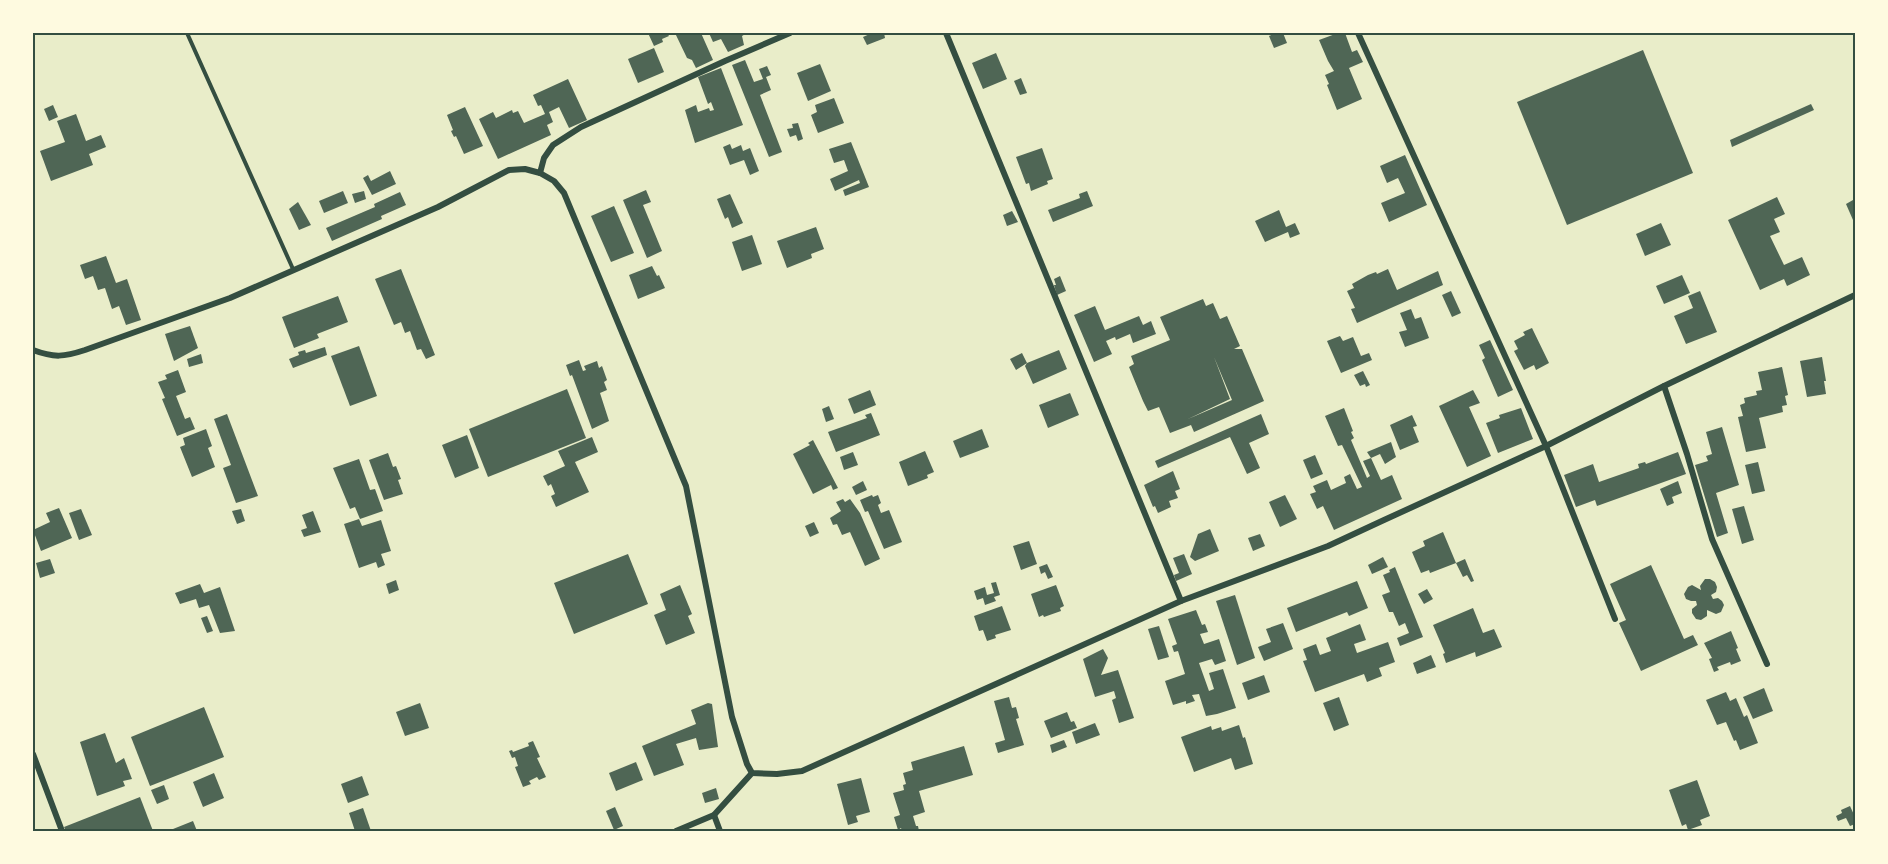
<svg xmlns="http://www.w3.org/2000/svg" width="1888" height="864" viewBox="0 0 1888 864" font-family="'Titillium Web',sans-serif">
  <rect width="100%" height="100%" fill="#e9edc9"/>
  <g fill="#4f6655" fill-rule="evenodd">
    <polygon points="648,33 667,33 669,36 662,39 663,42 654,46"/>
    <polygon points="675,33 701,33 713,60 696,68 692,60 687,58"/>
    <polygon points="709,33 747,33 742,36 744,45 728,52 721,39 713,42"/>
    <polygon points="872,33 884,33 885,38 867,45 863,37"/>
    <polygon points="1276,33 1283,33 1287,43 1274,48 1269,36"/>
    <polygon points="1338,33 1345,33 1352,52 1357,50 1363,62 1349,68 1362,99 1337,110 1327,85 1329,84 1325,75 1334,71 1328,61 1319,40"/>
    <polygon points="654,48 664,72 638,83 628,59"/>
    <polygon points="1643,50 1693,173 1567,225 1517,102"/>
    <polygon points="996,53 1007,79 983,89 972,63"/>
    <polygon points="745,60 754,82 763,79 759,69 767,66 771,75 766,77 771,90 760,95 782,152 769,157 732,65"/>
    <polygon points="820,64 831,91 808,101 797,73"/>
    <polygon points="721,68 743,125 695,143 685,110 696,105 698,112 709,108 710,111 714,110 711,102 708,104 698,77"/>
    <polygon points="1021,78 1027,93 1020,95 1014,81"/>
    <polygon points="568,79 587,120 569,128 559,107 549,112 553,122 547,125 551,135 498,159 479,119 493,112 496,118 512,110 513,113 518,111 524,123 545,114 541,105 538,106 533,95"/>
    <polygon points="834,98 844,123 818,133 811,115 817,112 815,105"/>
    <polygon points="1811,104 1814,110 1732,147 1730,140"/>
    <polygon points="53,105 58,117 49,121 44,109"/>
    <polygon points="465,107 483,146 464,154 456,136 454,137 451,131 453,130 447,115"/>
    <polygon points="76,114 86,141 101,135 106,147 89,154 93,165 51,181 40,151 65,142 57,121"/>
    <polygon points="798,123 803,139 798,141 796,135 790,137 787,129 793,128 792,124"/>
    <polygon points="851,142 869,187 845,196 843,190 860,183 859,180 835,191 830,179 848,171 844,160 834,163 829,149"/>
    <polygon points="730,144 732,149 741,145 743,151 750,148 759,171 750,175 744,160 730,165 723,147"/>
    <polygon points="1042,148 1053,179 1047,181 1048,184 1031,191 1029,183 1026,184 1016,157"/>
    <polygon points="1405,155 1427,205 1389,222 1381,203 1405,193 1398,178 1387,183 1380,166"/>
    <polygon points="390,171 396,184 372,195 363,178 368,175 371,181"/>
    <polygon points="646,190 651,202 643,205 662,251 647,258 623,200"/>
    <polygon points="343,191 348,203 324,213 319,201"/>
    <polygon points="364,191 366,199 355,203 352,194"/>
    <polygon points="1087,191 1093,206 1053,222 1048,210 1080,198 1079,194"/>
    <polygon points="400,192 406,205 381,216 382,219 332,241 326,228 375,207 374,204"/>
    <polygon points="730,194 743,223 732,228 728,217 725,219 717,199"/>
    <polygon points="1777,197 1785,214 1774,219 1780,232 1770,236 1784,265 1802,257 1810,275 1787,286 1784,279 1760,290 1728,220"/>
    <polygon points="1853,200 1855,220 1853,220 1846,204"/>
    <polygon points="298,202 311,225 299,230 289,209"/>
    <polygon points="614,206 634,253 611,262 591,216"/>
    <polygon points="1279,210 1286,227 1295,223 1300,234 1290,238 1288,232 1265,242 1255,221"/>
    <polygon points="1012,211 1018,222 1007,226 1003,215"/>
    <polygon points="1661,223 1671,245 1645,256 1636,234"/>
    <polygon points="816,227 824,249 811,254 812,258 787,268 777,241"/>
    <polygon points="752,235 762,264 742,271 732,242"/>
    <polygon points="106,256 116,283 127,279 141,320 126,325 119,306 112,309 105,288 98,290 93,276 85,279 80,265"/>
    <polygon points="652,266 657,276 659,275 665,288 638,299 629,275"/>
    <polygon points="401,269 435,355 426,359 421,349 417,350 410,331 405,333 401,322 394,325 375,279"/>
    <polygon points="1388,269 1397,290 1438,271 1443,285 1357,323 1351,309 1355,308 1347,291 1354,288 1352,284 1368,275 1376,272 1377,274"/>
    <polygon points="1682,275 1690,293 1664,304 1656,286"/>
    <polygon points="1060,276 1066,291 1057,295 1054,285 1056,285 1054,279"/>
    <polygon points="1451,291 1461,313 1452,317 1442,295"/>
    <polygon points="1700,291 1717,332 1686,344 1674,316 1693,308 1688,296"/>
    <polygon points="338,296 348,322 317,334 319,338 294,348 282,317"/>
    <path d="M1203,299l3,7 7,-3 7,16 7,-3 13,30 -6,3h8l22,52 -70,31 -3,-7 -21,8 -11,-26 -11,4 -5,-10 -14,-34 5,-3 -3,-8 39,-16 -10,-23zM1214,357l18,43 -44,19 42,-20z"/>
    <polygon points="1095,306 1105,330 1139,316 1143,325 1151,321 1156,334 1133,343 1130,334 1116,340 1115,337 1106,341 1112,354 1094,362 1074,315"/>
    <polygon points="1411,309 1415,319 1421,317 1429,338 1405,347 1399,332 1407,330 1400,313"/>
    <polygon points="190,326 198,348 174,361 165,334"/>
    <polygon points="1532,328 1549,363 1536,370 1534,365 1524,370 1514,351 1518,349 1514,341 1525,335 1523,332"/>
    <polygon points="1340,336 1343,341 1353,337 1361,356 1369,353 1372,360 1341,373 1327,341"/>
    <polygon points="1490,340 1513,390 1498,397 1482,360 1485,358 1479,345"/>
    <polygon points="359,346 377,396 350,406 331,356"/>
    <polygon points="325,347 327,355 293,368 289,359 299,355 298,352 305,350 306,353"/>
    <polygon points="1059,350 1067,369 1033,384 1025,366 1027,363 1016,370 1010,359 1022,353 1027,363"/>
    <polygon points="201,354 203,363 189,367 187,359"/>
    <polygon points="1822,357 1826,381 1824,381 1826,394 1807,397 1800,361"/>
    <polygon points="579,360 583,371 586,370 584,366 597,361 599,368 602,366 607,380 604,382 607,390 600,393 609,421 592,429 572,375 570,376 566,365"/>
    <polygon points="1782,367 1788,395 1785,396 1787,405 1782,406 1783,412 1759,418 1766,448 1746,452 1738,417 1743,416 1740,405 1745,403 1744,398 1757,395 1756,391 1762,390 1758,372"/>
    <polygon points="178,370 186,392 176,396 185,419 190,417 195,429 177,436 162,399 165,398 158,382 167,379 165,375"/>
    <polygon points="1363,371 1370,385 1366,387 1365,384 1360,386 1354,375"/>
    <polygon points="567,389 586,438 488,477 469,429"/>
    <polygon points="870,390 876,405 854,414 848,399"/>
    <polygon points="1473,390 1480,403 1469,407 1491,456 1467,467 1439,406"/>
    <polygon points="1070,393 1079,415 1048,428 1039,405"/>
    <polygon points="829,406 834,419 826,422 822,409"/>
    <polygon points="1344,408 1353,431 1351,432 1354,438 1351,440 1367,478 1370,476 1363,461 1371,458 1381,480 1392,475 1402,499 1334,530 1323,506 1317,509 1310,494 1316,492 1313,486 1327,480 1331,490 1346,483 1344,477 1350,474 1357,489 1362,487 1342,445 1338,446 1325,416"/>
    <polygon points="1521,408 1533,439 1498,453 1486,423 1500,418 1499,415"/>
    <polygon points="871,413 880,435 836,452 828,432 867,418 865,415"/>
    <polygon points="227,414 258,496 236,503 223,468 231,465 214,419"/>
    <polygon points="1261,414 1269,434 1249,443 1260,468 1247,474 1230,437 1158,468 1155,461"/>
    <polygon points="1412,415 1417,426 1413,427 1419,442 1400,450 1390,425"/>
    <polygon points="1722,427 1739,485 1716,493 1728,533 1717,537 1695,465 1708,461 1706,456 1712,454 1706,432"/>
    <polygon points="206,429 212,446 208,448 215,467 192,477 180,447 185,445 183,438"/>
    <polygon points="982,429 989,447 960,458 953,441"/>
    <polygon points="467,435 479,468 455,478 442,445"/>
    <polygon points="592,437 598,452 575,462 589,492 556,507 551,496 555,494 551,484 548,486 543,476 565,466 558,451"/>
    <polygon points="813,440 838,488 833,490 831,485 813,494 793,454 810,445 808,443"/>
    <polygon points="1391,442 1396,457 1385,464 1380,454 1371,458 1367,452"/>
    <polygon points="925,451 934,472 927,475 928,478 908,486 899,462"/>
    <polygon points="853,452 858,465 844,470 840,457"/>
    <polygon points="1678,452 1686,474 1597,506 1595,500 1576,507 1564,475 1593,464 1599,482 1639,468 1638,464 1645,462 1646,464"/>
    <polygon points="388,453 393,467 396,466 401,479 398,480 403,494 384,500 369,460"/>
    <polygon points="1315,455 1323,474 1311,479 1303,460"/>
    <polygon points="359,459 370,490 375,489 383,511 360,519 355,507 350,509 333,468"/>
    <polygon points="1758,462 1765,491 1752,494 1745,465"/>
    <polygon points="1173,471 1180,489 1175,491 1178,498 1169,501 1171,507 1158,513 1155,506 1153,507 1144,485"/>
    <polygon points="863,481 867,490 856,495 852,487"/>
    <polygon points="1678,481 1682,493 1672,497 1674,503 1667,506 1660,489"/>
    <polygon points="872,495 873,497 878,495 881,503 878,505 881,513 889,510 902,542 884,549 868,511 865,512 860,500"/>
    <polygon points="1285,495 1297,519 1280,527 1269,502"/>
    <polygon points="843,499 845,502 850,499 860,513 880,559 865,566 850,532 842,535 837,524 833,525 830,518 841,511 836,502"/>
    <polygon points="1744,506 1754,540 1742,544 1732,509"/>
    <polygon points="59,508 72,538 41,551 33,530 50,522 46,513"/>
    <polygon points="81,509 92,535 79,540 69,513"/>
    <polygon points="241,509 245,521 237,524 232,511"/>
    <polygon points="313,511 321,532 304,537 301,530 307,528 302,515"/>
    <polygon points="359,519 362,526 381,520 391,551 381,554 385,565 378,568 376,562 359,568 344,524"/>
    <polygon points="814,522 819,533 810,537 805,526"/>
    <polygon points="1210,529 1219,551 1195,561 1190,557 1198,534"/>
    <polygon points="1443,532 1456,563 1430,573 1429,570 1421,573 1412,552 1425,546 1423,541"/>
    <polygon points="1260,534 1265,546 1253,551 1248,538"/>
    <polygon points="1029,541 1037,564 1021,570 1013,546"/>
    <polygon points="628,554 648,604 574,634 554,583"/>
    <polygon points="1184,554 1192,574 1176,581 1174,575 1179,573 1173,558"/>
    <polygon points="1383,557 1388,567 1372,574 1368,565"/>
    <polygon points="50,559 55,573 40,578 36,563"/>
    <polygon points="1465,559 1474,581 1471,582 1467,575 1463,577 1456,563"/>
    <polygon points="1047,564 1053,577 1048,579 1045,572 1041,574 1039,567"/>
    <polygon points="1651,565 1684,639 1693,635 1698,645 1641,671 1619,623 1626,620 1610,584"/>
    <polygon points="1395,567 1423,637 1400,646 1397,638 1409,633 1405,623 1399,626 1393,612 1389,612 1382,595 1390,592 1383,575 1390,572 1389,570"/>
    <polygon points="1705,579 1710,579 1715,582 1717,587 1716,592 1711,595 1713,599 1718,598 1722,601 1724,605 1721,612 1716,614 1707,610 1707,616 1701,620 1696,619 1692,613 1692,609 1697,605 1696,601 1691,601 1686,599 1684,594 1688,587 1692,585 1701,590 1700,586"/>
    <polygon points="396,580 399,590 389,594 386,584"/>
    <polygon points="1357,581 1368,608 1349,616 1347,612 1296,632 1287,608"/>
    <polygon points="996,582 1000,595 994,597 996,601 985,605 983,598 977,600 974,591 985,587 987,595 994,593 991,583"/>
    <polygon points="200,584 204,593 220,587 235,631 220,633 209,605 199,608 196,599 180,604 175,593"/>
    <polygon points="680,585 692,614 688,616 695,633 666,645 654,615 666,610 660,594"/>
    <polygon points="1056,585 1064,606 1060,608 1061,611 1044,617 1043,615 1039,617 1031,594"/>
    <polygon points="1427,589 1433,599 1424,604 1418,594"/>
    <polygon points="1235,595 1255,658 1237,665 1216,601"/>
    <polygon points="1002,606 1011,630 995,635 996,638 987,641 983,630 979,631 974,616"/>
    <polygon points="1473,608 1483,633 1494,629 1502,647 1476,657 1475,652 1446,663 1443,654 1445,653 1433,625"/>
    <polygon points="1196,610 1202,625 1205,624 1208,632 1200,634 1204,644 1219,639 1226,661 1215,665 1212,659 1199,663 1209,691 1214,689 1209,673 1223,669 1236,708 1217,714 1206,716 1199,694 1192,695 1195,701 1186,704 1186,701 1173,705 1165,681 1185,674 1178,651 1174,652 1172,646 1177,644 1168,619"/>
    <polygon points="207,616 213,631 207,633 201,618"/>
    <polygon points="1283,623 1293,649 1264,661 1258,647 1271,642 1266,629"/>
    <polygon points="1360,624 1366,640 1354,644 1357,653 1388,642 1395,662 1379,668 1382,676 1367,682 1364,674 1315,692 1303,661 1307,660 1303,649 1316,644 1320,655 1331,651 1326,638"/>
    <polygon points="1159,626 1169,657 1158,660 1148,629"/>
    <polygon points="1731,631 1738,648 1736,649 1741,661 1731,665 1730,662 1717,667 1719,670 1714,672 1709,659 1712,658 1704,643"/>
    <polygon points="1103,649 1108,658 1101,675 1118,670 1134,718 1119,723 1112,700 1116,698 1114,691 1095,697 1083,659"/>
    <polygon points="1431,655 1436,667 1417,674 1413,663"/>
    <polygon points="1264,675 1270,692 1248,700 1242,683"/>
    <polygon points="1764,688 1773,711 1753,719 1743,697"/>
    <polygon points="1726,692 1730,701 1736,698 1744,717 1747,715 1758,743 1740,750 1736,740 1734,741 1726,722 1717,725 1706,700"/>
    <polygon points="1009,697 1012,708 1016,707 1019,718 1016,719 1024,745 998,753 995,743 1005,740 994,701"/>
    <polygon points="1339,697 1349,725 1334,731 1323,703"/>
    <polygon points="420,703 429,728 405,736 396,712"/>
    <polygon points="708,703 712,704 718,747 699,750 696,738 676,744 684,765 654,776 642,746 696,724 691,710"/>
    <polygon points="204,707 224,757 150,786 131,737"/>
    <polygon points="1067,712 1071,722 1074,721 1077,728 1051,738 1044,721"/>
    <polygon points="1095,723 1100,735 1076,744 1072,732"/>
    <polygon points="1239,725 1243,738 1245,737 1253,764 1235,770 1231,758 1194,772 1181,737 1211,726 1212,730 1221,727 1222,731"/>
    <polygon points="105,733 116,763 124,758 132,779 123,781 125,786 97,796 80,742"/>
    <polygon points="1064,740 1067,747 1052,753 1050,745"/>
    <polygon points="533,741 540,757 537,758 546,777 539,780 537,777 529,781 531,784 523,787 515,767 518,766 515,757 512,758 509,751 512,750 513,752 529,746 528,743"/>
    <polygon points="964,746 973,775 919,791 925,812 913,816 916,826 918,826 919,831 902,831 901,828 898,830 894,817 900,815 893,793 904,790 903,785 906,784 903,773 913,770 911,762"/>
    <polygon points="636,762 643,780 616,791 609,773"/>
    <polygon points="214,773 224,798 203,807 193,782"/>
    <polygon points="362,776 369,795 348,803 341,784"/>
    <polygon points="861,778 870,812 856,816 858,822 848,825 837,784"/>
    <polygon points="1697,780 1710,816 1700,820 1702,825 1688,830 1686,824 1682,826 1669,790"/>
    <polygon points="164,785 169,799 157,804 151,790"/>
    <polygon points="716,788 719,799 705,803 702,793"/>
    <polygon points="140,797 153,831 66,831 64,827"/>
    <polygon points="1850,806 1855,817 1855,824 1850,826 1846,818 1838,821 1836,816 1842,813 1841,810"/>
    <polygon points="615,807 623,826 614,830 606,811"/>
    <polygon points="363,808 371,831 355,831 349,813"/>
    <polygon points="193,821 197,831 168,831"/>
  </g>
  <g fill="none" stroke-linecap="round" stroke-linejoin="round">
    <polyline stroke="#344e41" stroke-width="4" points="187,33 293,269"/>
    <g stroke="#344e41" stroke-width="6">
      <polyline points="946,33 1181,601"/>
      <polyline points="1358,33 1546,446 1615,619"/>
      <polyline points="540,173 544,158 553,145 581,127 725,61 790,33"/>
      <path d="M33,350c21,8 31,7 52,0l145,-52 208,-91 71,-37 16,-1 15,4 14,8 10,12 122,293 46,231 15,47 5,9 25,1 25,-3 379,-170 147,-55 56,-26 162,-74 118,-60 191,-91"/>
      <polyline points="1664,386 1687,454 1712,539 1767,664"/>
      <polyline points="33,754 62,831"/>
      <polyline points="714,815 720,831"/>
      <polyline points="676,831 714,815 752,773"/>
    </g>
  </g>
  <rect width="1888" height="864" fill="none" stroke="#fefae0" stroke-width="69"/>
  <rect x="34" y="34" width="1820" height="796" fill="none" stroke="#344e41" stroke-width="2"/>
</svg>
